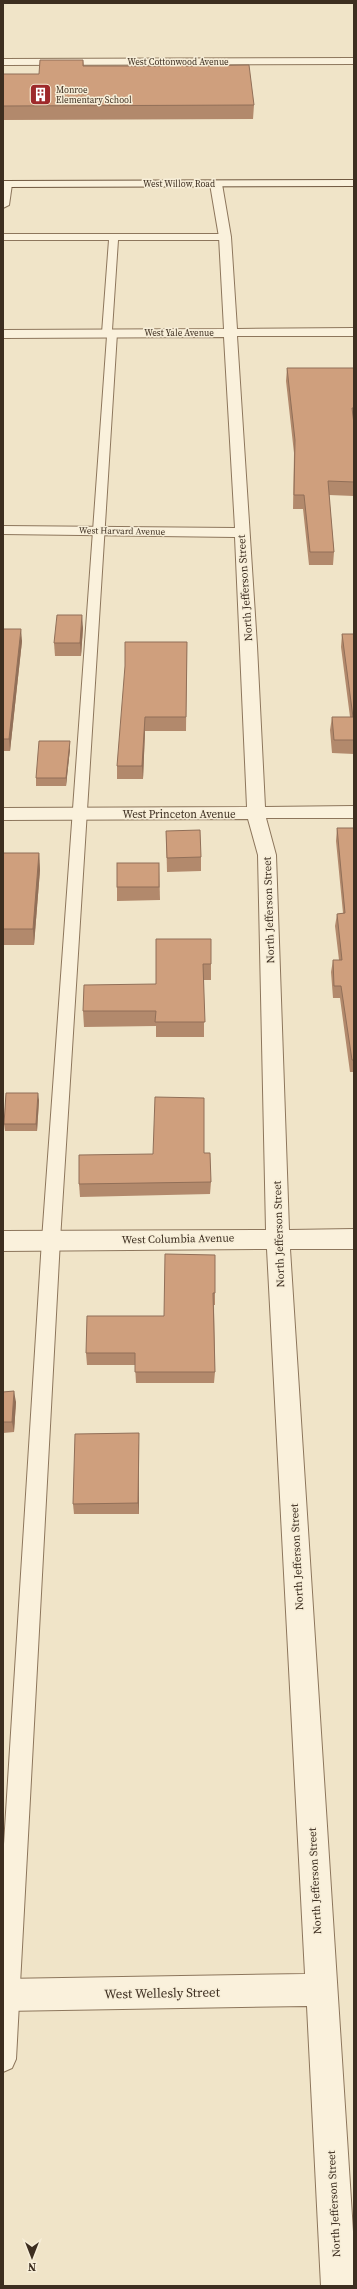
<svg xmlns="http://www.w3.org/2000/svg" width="357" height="2289" viewBox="0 0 357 2289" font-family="'Source Serif 4',serif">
  <rect width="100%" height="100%" fill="#f0e4c8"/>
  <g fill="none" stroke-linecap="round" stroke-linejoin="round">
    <defs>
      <polygon id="lane" points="3,234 225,234 229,237 225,240 118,240 112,330 117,333 60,1240 16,2059 12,2068 3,2072 3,1860 42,1240 107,336 102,333 109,240 3,240"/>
      <g id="street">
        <polygon points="354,58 354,64 3,65 3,59"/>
        <polygon points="3,181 10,182 12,184 9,205 3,208"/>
        <polygon points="216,181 222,184 231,237 237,329 354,328 354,336 237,336 257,646 265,807 354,806 354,818 266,818 276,855 289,1230 354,1229 354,1249 290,1249 354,2247 354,2286 321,2286 307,2006 3,2011 3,1979 305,1974 267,1249 3,1251 3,1231 266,1230 258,855 248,819 3,820 3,808 247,807 235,537 3,534 3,526 235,528 224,337 3,338 3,330 224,329 219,237 210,184"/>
      </g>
      <polygon id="secondary" points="354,180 354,186 3,187 3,181"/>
    </defs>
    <use href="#lane" stroke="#8d765c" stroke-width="2"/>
    <use href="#street" stroke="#8d765c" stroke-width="2"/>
    <use href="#secondary" stroke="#6f573f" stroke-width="2"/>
    <use href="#lane" fill="#faf1dc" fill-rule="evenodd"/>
    <use href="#street" fill="#faf1dc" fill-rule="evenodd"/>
    <use href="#secondary" fill="#faf1dc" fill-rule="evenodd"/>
  </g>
  <g fill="#b2896c">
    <polygon points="83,60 84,66 186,66 254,105 253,119 3,120 3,74 39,74"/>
    <polygon points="287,368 354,368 354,496 329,495 334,552 333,565 309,565 303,509 293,509 294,453 286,381"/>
    <polygon points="83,628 81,656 55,656 54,643"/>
    <polygon points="3,629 22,641 10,751 3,751"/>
    <polygon points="342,634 354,634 354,754 332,753 330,730 332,717 350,717 341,647"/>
    <polygon points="187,642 186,731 145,731 143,779 117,779 117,766"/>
    <polygon points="70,749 66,786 36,786 36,778"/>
    <polygon points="337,828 354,828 354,1072 350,1072 340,998 333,998 331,972 333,960 339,960 335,926 337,914 343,913 336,841"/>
    <polygon points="166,831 201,857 201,871 167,872"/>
    <polygon points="3,853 39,853 40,870 34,945 3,945"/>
    <polygon points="159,863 160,900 117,901 117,887"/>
    <polygon points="156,939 211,964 211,980 204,980 204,1037 156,1037 156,1026 84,1027 83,1011 156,984"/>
    <polygon points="39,1100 37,1131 5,1131 4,1124"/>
    <polygon points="204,1153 211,1182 210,1194 80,1197 79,1184 153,1154"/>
    <polygon points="215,1255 215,1305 214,1305 215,1372 214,1383 136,1383 135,1365 87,1365 86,1353 164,1316"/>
    <polygon points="3,1392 16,1402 14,1432 3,1433"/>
    <polygon points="139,1444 139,1514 74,1514 73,1504"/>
  </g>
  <g fill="#916f58">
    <polygon points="82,615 83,628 81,656 80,643"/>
    <polygon points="21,629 22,641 10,751 9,739"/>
    <polygon points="145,717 145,731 143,779 142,766"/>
    <polygon points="70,741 70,749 66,786 66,778"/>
    <polygon points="39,853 40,870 34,945 33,929"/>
    <polygon points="38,1093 39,1100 37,1131 36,1124"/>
    <polygon points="14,1391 16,1402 14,1432 12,1422"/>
    <polygon points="139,1433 139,1514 138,1503"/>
  </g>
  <g fill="#cf9f7d" stroke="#916f58">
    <polygon points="40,60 83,60 83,66 161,66 161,64 184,64 186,66 249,65 254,105 3,106 3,74 39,74"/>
    <polygon points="287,368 354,368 354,408 352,408 354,424 354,482 328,481 334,552 310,552 304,495 294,495 295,440"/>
    <polygon points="57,615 82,615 80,643 54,643"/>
    <polygon points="3,629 21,629 9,739 3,739"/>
    <polygon points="342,634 354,634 354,740 334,740 332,717 353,717"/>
    <polygon points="125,642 187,642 186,717 145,717 142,766 117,766 125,666"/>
    <polygon points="39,741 70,741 66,778 36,778"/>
    <polygon points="337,828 354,828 354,1060 352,1060 341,986 334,986 333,960 342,960 337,914 345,913"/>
    <polygon points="200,830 201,857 167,858 166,831"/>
    <polygon points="3,853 39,853 33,929 3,929"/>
    <rect x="117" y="863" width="42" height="24"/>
    <polygon points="156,939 211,939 211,964 203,964 205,1022 155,1022 156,1011 83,1011 84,985 156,984"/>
    <polygon points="6,1093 38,1093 36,1124 4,1124"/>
    <polygon points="155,1097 204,1098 204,1153 210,1153 211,1182 79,1184 79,1155 153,1154"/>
    <polygon points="165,1254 215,1255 215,1293 213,1293 215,1372 135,1372 135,1353 86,1353 87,1316 164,1316"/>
    <polygon points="14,1391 12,1422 3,1422 3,1392"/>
    <polygon points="139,1433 138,1503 73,1504 75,1434"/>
  </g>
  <defs>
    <symbol id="building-square" viewBox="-11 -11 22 22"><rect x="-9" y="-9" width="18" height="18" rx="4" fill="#9e2a2b" stroke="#f7eed8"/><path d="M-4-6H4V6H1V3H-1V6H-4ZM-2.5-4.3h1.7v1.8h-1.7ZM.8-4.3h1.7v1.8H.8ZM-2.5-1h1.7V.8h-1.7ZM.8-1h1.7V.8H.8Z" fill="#fff"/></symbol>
  </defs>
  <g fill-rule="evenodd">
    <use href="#building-square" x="28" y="82" width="25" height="25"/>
  </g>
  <g text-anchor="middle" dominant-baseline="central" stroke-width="3" stroke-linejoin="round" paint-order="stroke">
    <g font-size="9" fill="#3d2e20" stroke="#f7eed8">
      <text x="178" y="62">West Cottonwood Avenue</text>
      <text x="179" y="184">West Willow Road</text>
      <text x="179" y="333">West Yale Avenue</text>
      <text transform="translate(122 531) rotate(1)">West Harvard Avenue</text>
    </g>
    <g font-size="9" fill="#3d2e20" stroke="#f7eed8" text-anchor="start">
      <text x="56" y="90">Monroe<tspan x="56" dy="10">Elementary School</tspan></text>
    </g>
    <g font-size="11" fill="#3d2e20" stroke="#f7eed8">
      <text transform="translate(245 588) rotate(-94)">North Jefferson Street</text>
      <text x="179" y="814">West Princeton Avenue</text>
      <text transform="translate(269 910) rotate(-92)">North Jefferson Street</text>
      <text transform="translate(279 1234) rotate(-92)">North Jefferson Street</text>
      <text transform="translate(178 1239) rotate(-1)">West Columbia Avenue</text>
      <text transform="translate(297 1557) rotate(-93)">North Jefferson Street</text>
      <text transform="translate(315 1881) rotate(-93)">North Jefferson Street</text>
      <text transform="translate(334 2204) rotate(-93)">North Jefferson Street</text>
    </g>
    <g font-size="13" fill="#3d2e20" stroke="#f7eed8">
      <text transform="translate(162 1993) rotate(-1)">West Wellesly Street</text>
    </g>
  </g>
  <rect width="357" height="2289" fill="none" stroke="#3d2e20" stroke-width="8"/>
  <g transform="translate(32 2257) rotate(180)" stroke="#f7eed8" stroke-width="3" paint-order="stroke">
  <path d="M0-3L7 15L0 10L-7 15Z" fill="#3d2e20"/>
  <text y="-6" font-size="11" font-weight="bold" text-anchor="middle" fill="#3d2e20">N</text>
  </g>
</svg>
